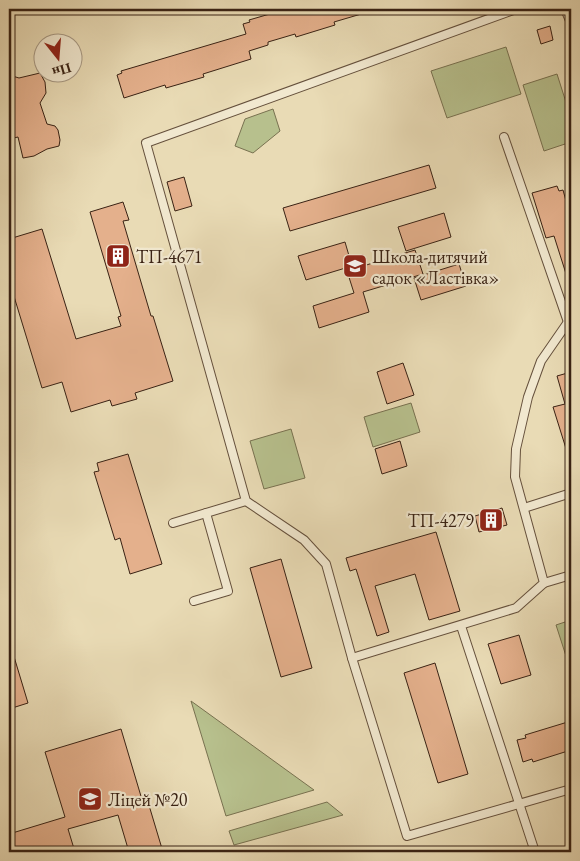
<svg xmlns="http://www.w3.org/2000/svg" width="580" height="861" viewBox="0 0 580 861" font-family="'EB Garamond',serif">
  <rect width="100%" height="100%" fill="#e9dbb5"/>
  <filter id="stains"><feTurbulence type="fractalNoise" baseFrequency=".004" numOctaves="4"/><feColorMatrix values="0 0 0 0 .2 0 0 0 0 .09 0 0 0 0 .02 0 0 0 .5 -.17"/></filter>
  <radialGradient id="worn" r=".72"><stop offset=".6" stop-color="#630" stop-opacity="0"/><stop offset="1" stop-color="#630" stop-opacity=".3"/></radialGradient>
  <g fill="#b7c08d" stroke="#787150">
    <polygon points="506,47 521,94 447,118 431,71"/>
    <polygon points="557,74 571,118 571,142 544,151 523,85"/>
    <polygon points="273,109 280,131 253,153 235,146 245,119"/>
    <polygon points="411,403 420,432 373,447 364,417"/>
    <polygon points="291,429 305,478 264,489 250,441"/>
    <polygon points="571,620 571,655 566,656 556,625"/>
    <polygon points="191,701 314,790 226,816"/>
    <polygon points="327,802 343,815 234,845 229,831"/>
  </g>
  <g fill="#e4b08c" stroke="#392214">
    <polygon points="287,9 367,9 368,12 334,22 335,25 296,37 295,34 268,42 268,45 249,51 251,59 203,74 204,77 166,88 165,85 124,98 117,75 122,73 121,71 246,34 243,24 250,22 249,20"/>
    <polygon points="550,26 553,40 541,44 537,30"/>
    <polygon points="40,73 45,82 46,93 40,103 47,124 55,126 58,130 60,140 59,146 47,149 34,156 23,158 18,137 9,139 9,75 19,78"/>
    <polygon points="429,165 436,188 290,231 283,208"/>
    <polygon points="184,177 192,206 175,211 167,182"/>
    <polygon points="557,186 559,191 563,190 571,219 571,279 568,280 554,236 546,238 532,193"/>
    <polygon points="123,202 129,220 123,221 151,316 153,316 173,381 135,393 137,399 112,406 110,400 71,412 62,382 42,388 9,280 9,239 42,229 76,339 121,326 118,317 121,316 90,212"/>
    <polygon points="444,213 451,237 406,251 398,227"/>
    <polygon points="345,242 352,266 306,280 298,256"/>
    <polygon points="415,250 423,274 363,292 369,312 319,328 313,306 354,293 347,271"/>
    <polygon points="459,264 466,286 421,300 414,278"/>
    <polygon points="403,363 414,395 387,404 377,372"/>
    <polygon points="571,372 571,455 568,455 553,407 565,404 557,376"/>
    <polygon points="400,441 407,466 382,474 375,449"/>
    <polygon points="128,454 162,564 130,574 120,538 115,540 94,472 99,471 97,463"/>
    <polygon points="502,508 507,525 479,532 475,516"/>
    <polygon points="436,532 460,611 429,620 415,574 375,586 389,632 377,636 356,569 350,571 346,558"/>
    <polygon points="281,559 312,668 281,677 250,568"/>
    <polygon points="519,635 531,675 501,684 488,644"/>
    <polygon points="9,650 12,650 28,703 9,709"/>
    <polygon points="435,663 468,774 438,783 404,673"/>
    <polygon points="571,721 571,750 533,762 532,759 523,762 517,740 526,738 525,735"/>
    <polygon points="121,729 143,803 148,802 163,852 129,852 118,815 68,829 75,852 9,852 9,834 65,817 45,752"/>
  </g>
  <g fill="none" stroke-linecap="round" stroke-linejoin="round">
    <defs>
      <g id="lane">
        <polyline points="516,9 146,143 246,501 304,540 326,564 352,658 407,836 571,789"/>
        <polyline points="565,9 571,23"/>
        <polyline points="504,137 568,322"/>
        <polyline points="524,508 571,493"/>
        <polyline points="173,523 246,501"/>
        <polyline points="544,583 571,575"/>
        <polyline points="194,601 228,591 206,513"/>
        <polyline points="461,626 535,852"/>
        <polyline points="352,658 516,608 544,583 515,477 516,449 528,397 541,361 568,322 571,321"/>
      </g>
    </defs>
    <use href="#lane" stroke="#65503c" stroke-width="10"/>
    <use href="#lane" stroke="#f1e8cf" stroke-width="8"/>
  </g>
  <defs>
    <symbol id="building-square" viewBox="-11 -11 22 22"><rect x="-9" y="-9" width="18" height="18" rx="4" fill="#8f2418" stroke="#f1e8cf"/><path d="M-4-6H4V6H1V3H-1V6H-4ZM-2.5-4.3h1.7v1.8h-1.7ZM.8-4.3h1.7v1.8H.8ZM-2.5-1h1.7V.8h-1.7ZM.8-1h1.7V.8H.8Z" fill="#fff"/></symbol>
    <symbol id="school-square" viewBox="-11 -11 22 22"><rect x="-9" y="-9" width="18" height="18" rx="4" fill="#8f2418" stroke="#f1e8cf"/><path d="M0-5L7-2L0 1L-7-2ZM-4 1L0 2.5L4 1V4Q0 6-4 4Z" fill="#fff"/></symbol>
  </defs>
  <g fill-rule="evenodd">
    <use href="#building-square" x="104" y="242" width="28" height="28"/>
    <use href="#school-square" x="341" y="252" width="28" height="28"/>
    <use href="#building-square" x="477" y="506" width="28" height="28"/>
    <use href="#school-square" x="76" y="785" width="28" height="28"/>
  </g>
  <g text-anchor="middle" dominant-baseline="central" stroke-width="4.5" stroke-linejoin="round" paint-order="stroke">
    <g font-size="18" fill="#392214" stroke="#f1e8cf" text-anchor="start">
      <text x="136" y="256">ТП-4671</text>
      <text x="372" y="256">Школа-дитячий<tspan x="372" dy="21">садок «Ластівка»</tspan></text>
      <text x="474" y="520" text-anchor="end">ТП-4279</text>
      <text x="108" y="799">Ліцей №20</text>
    </g>
  </g>
  <rect width="580" height="861" fill="none" stroke="#e9dbb5" stroke-width="30"/>
  <rect x="10" y="10" width="560" height="841" fill="none" stroke="#392214" stroke-width="2.5"/>
  <rect x="15" y="15" width="550" height="831" fill="none" stroke="#392214"/>
  <g transform="translate(58 58) rotate(163)"><circle r="24" fill="#f1e8cf" stroke="#a79984"/>
  <path d="M0-4L9 19L0 12L-9 19Z" fill="#8f2418"/>
  <text y="-8" font-size="14" font-weight="bold" text-anchor="middle" fill="#392214">Пн</text>
  </g>
  <rect width="100%" height="100%" filter="url(#stains)"/>
  <rect width="100%" height="100%" fill="url(#worn)"/>
</svg>
